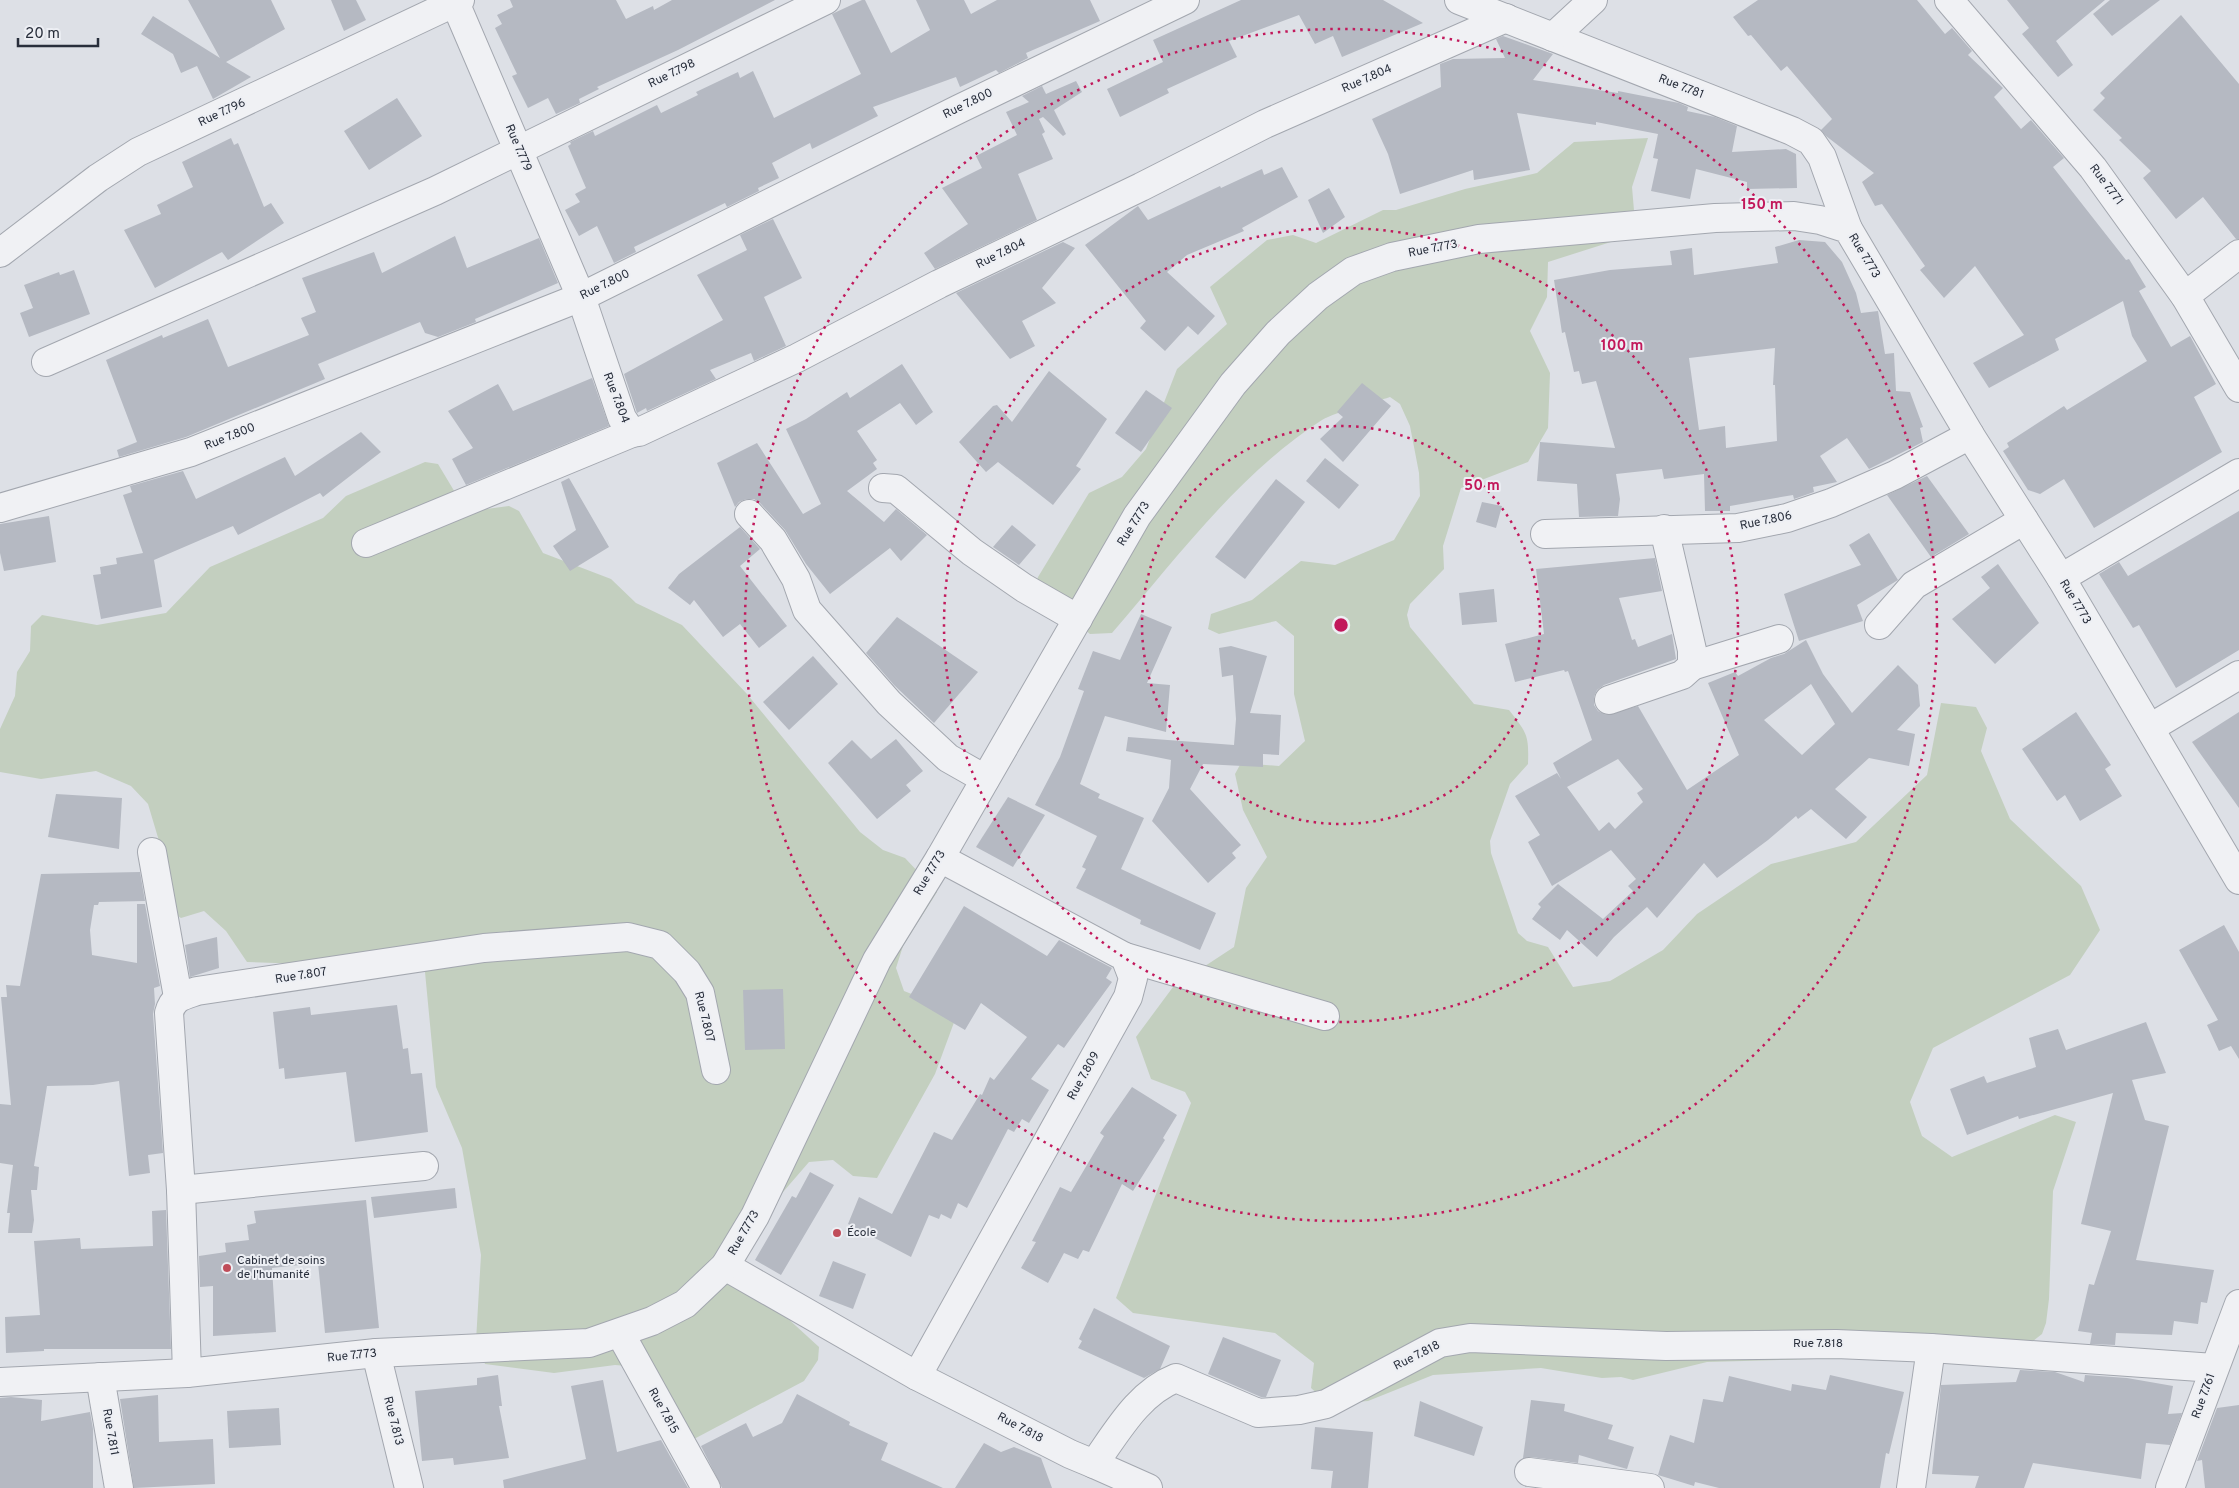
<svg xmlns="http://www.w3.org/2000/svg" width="2239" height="1488" viewBox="0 0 2239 1488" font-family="Overpass,sans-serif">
  <rect width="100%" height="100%" fill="#dde0e6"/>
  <g fill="#c3cfbf">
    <path d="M1648,138l-16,49 4,47 -88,28 -1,35 -17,34 20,42 -2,55 -20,34 -67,26 -18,58 1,23 -34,35 -3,11 3,12 64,77 35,6c18,23 20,25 19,54l-18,20 -20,57 1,12 27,80 9,8 21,6 25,40 37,-6 53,-31 34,-36 74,-50 85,-22 71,-67 14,-72 35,4 11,21 -6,23 29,68 71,67 19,44 -30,45 -137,73 -23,54 12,34 30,21 103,-42 21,7 -23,69 -4,108 -3,24 -4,11 -9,7h-105l-43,16 -178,5 -74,18 -12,-3 -19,1 -61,-10 -108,7 -65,26 -12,1 -36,-6 -9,-8 3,-25 -39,-30 -142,-20 -17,-15 75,-195 -6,-11 -34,-13 -15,-42 37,-50 61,-40 12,-59 21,-31 -24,-47 -8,-36 6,-11 38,3 26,-25 -11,-47v-58l-18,-15 -57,13 -11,-5 3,-15 41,-14 49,-39 34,4 59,-25 26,-44 -1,-23 -9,-47 -10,-22 -10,-7c-18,6 -52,14 -68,23 -84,54 -145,138 -210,213l-22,1 -56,-45 4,-12 51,-84 33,-16 24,-28 31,-80 50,-45 -17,-37 57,-47 26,-5 23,8 67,-33h13l69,-21 72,-16 37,-31z"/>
    <polygon points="425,462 438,464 462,504 486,509 509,506 519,511 543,553 611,579 636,603 682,625 747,694 860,832 883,850 905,858 937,892 903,946 896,968 904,991 947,1008 956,1017 935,1074 877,1178 853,1176 833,1160 809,1162 777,1199 743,1266 784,1315 819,1347 818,1360 804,1381 694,1439 652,1368 615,1365 554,1373 485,1364 476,1341 481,1255 462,1148 436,1087 423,951 334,965 247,962 226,931 204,911 181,918 170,911 162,851 148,804 131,786 96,771 41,779 0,772 0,729 15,696 17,672 30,651 31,626 42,615 97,625 166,613 210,567 323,518 346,496"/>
  </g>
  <g fill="#b5b9c2" fill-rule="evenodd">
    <polygon points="188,0 271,0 285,29 226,62 251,77 213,99 197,66 181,73 173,54 141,34 153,16 220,58"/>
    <polygon points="331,0 356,0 366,20 344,31"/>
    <polygon points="510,0 616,0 626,19 653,6 654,10 672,0 775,0 678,50 597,87 599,89 579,99 580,103 556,114 548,98 528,108 512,76 517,74 495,28 502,24 497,15 513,7"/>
    <polygon points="862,0 865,0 891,53 930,30 916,0 964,0 971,14 997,0 1090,0 1100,21 1026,53 1028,58 999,73 996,70 960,87 956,77 873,107 878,116 812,149 810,143 772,163 779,178 758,188 759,191 727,207 725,203 634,247 636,252 614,263 597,226 579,236 565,210 580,202 575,194 586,188 568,146 571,144 570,142 593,131 595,136 657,105 661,113 698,95 696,92 738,72 740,78 753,71 774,118 861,74 832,14"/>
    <polygon points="1241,0 1383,0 1423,23 1342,57 1333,36 1315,44 1299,15 1229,41 1237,57 1167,89 1169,93 1120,117 1107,89 1163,62 1153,40"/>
    <polygon points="1758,0 1917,0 1945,34 1952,28 1972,51 1968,55 2003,88 1994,97 2021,129 2031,120 2064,158 2053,167 2126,260 2129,259 2146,287 2139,291 2171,347 2190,336 2216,384 2194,397 2222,452 2094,528 2064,479 2040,494 2028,490 2003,451 2009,447 2007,443 2064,406 2067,410 2147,361 2132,336 2123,301 2055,339 2059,350 1989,388 1973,363 2024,335 1975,266 1944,298 1920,270 1925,266 1882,204 1875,206 1862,182 1874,173 1826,136 1821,130 1832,119 1787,66 1781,71 1751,35 1748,36 1733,17"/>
    <polygon points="2007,0 2105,0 2056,41 2073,65 2058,77 2022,34 2029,28"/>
    <polygon points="2110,0 2160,0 2112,36 2093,14"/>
    <polygon points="2181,15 2239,84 2239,239 2236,239 2203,197 2176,219 2143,178 2151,171 2119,140 2122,138 2093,110 2105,98 2100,93"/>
    <polygon points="1503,36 1553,54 1533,80 1618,93 1618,91 1679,103 1688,107 1687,111 1715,117 1737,126 1732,152 1786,149 1796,154 1797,188 1747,189 1747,182 1696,169 1690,199 1651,191 1658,159 1653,158 1658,134 1596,122 1596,125 1517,113 1530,170 1474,180 1473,170 1400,194 1388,154 1372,119 1441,87 1440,64 1453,59 1505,58 1496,39"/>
    <polygon points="1076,81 1082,92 1054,110 1066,134 1063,136 1043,117 1039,119 1045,132 1042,134 1053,159 1018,174 1037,220 935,269 924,253 968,224 942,188 982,168 976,156 1017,135 1006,112 1029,102 1022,96 1042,86 1046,94"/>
    <polygon points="397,98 422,136 369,170 344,131"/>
    <polygon points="231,138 234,145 238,143 264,207 271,203 284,223 228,260 222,252 155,288 124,230 161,214 157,205 193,187 182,162"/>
    <polygon points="1282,167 1298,197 1242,228 1244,231 1187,255 1167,272 1215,316 1198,335 1188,326 1165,351 1140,328 1146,321 1085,245 1138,206 1148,220 1220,186 1221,188 1262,169 1264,175"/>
    <polygon points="1329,188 1345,217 1323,233 1308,200"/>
    <polygon points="773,219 802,278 764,297 786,346 754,361 751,353 710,370 716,379 647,411 646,408 637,413 624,374 723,320 697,275 747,250 740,235"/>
    <polygon points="455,236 467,268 539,238 558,283 475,319 476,322 438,337 425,333 420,322 318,364 325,379 186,437 119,457 117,450 137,442 106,360 162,335 163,338 208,319 228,367 309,335 301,318 316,312 302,278 374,252 382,273"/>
    <path d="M1799,240l26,2 17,20 14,31 5,20 17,-2 7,43 9,-1 2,38 14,1 13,35 -3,1 3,14 -54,27 -22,-31 -27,18 17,26 -24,5 1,5 -20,7 -1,-4 -63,11v5h-25l-1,-37 -40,5 -2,-10 -46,5 4,25 -2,17 -39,1 -2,-33 -40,-3 3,-39 75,6 -19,-67 -14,3 -3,-13 -5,1 -9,-40 -3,1 -8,-53 56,-10 62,-5 -2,-14 22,-3 2,27 84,-12 -3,-16zM1775,348l-2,37h2l2,56 -51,7 -1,-22 -26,4 -10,-72z"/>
    <polygon points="1063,242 1075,248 1042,288 1056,303 1022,321 1035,346 1010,359 956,293"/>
    <polygon points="74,270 90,314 29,337 20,313 33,308 24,285 59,272 60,275"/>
    <polygon points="902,364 933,412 916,425 900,403 857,431 877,460 873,463 877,469 847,491 884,522 896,509 927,535 901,561 890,548 830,594 806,564 785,530 760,503 754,499 746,499 739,502 735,507 717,463 757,443 803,514 821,504 786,429 806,419 847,392 850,398"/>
    <polygon points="1049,371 1107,419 1076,466 1081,469 1053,505 998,462 986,472 959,442 993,406 997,405 1012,422"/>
    <polygon points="592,378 609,426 466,485 452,459 473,448 448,411 498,384 513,411"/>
    <polygon points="1362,383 1391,406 1343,462 1320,439 1343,417 1337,412"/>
    <polygon points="1146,390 1172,408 1141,452 1115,433"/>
    <polygon points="361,432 381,452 323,497 320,493 238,535 233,526 154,560 162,607 101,619 93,575 101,574 100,567 117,564 116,558 143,553 123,495 132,492 130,486 183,471 196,499 285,457 295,476"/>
    <polygon points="1325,458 1359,485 1339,509 1306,481"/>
    <polygon points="1927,476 1969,534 1931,557 1887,495"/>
    <polygon points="569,478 609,547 570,571 553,546 576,530 561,482"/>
    <polygon points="1276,479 1305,502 1245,579 1215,557"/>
    <polygon points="1482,502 1502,506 1496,528 1476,522"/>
    <polygon points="2239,511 2239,650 2176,688 2139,625 2133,628 2099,574 2119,562 2128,576"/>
    <polygon points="49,516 56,562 4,571 0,553 0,524"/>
    <polygon points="1012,525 1036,545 1019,565 993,547"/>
    <polygon points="740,527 760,549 740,566 787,626 759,648 740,624 723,637 694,600 690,605 668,588 679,574"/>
    <polygon points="1869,533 1898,580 1857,605 1863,621 1799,641 1784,594 1861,565 1849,545"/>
    <path d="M1655,558l7,33 -43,7 13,42 3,-1 3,8 34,-13 4,25 -72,26 -7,5 -3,7v8l4,6 8,4 32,-9 49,84 52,-35 -31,-72 27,-11 3,4 33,-18 13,-4 22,-14 17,34 29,39 46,-48 20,20 2,21 -23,24 18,4 -6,32 -40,-8 -34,31 32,28 -21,22 -35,-30 -13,10 -2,-3 -28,24 -51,38 -13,-15 -47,55 -10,-11 -33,30 -17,20 -30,-27 -7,10 -28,-21 9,-12 -3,-3 20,-20 45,35 30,-28 -5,-5 8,-7 -25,-29 -59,36 -24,-44 12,-7 -25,-39 42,-23 4,6 -8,-16 39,-23 -24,-69 -3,1 -1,-2 -49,12 -10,-38 39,-10 -8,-65zM1811,684l24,40 -33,31 -38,-35zM1618,759l25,30 -6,4 6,9 -28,27 -6,-7 -10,9 -32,-44z"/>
    <polygon points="1998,564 2039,623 1995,664 1952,619 1990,588 1981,577"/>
    <polygon points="1494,589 1497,622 1462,625 1459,593"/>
    <polygon points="1141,614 1172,627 1147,683 1170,685 1166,732 1105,716 1080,784 1100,794 1098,798 1144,818 1121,869 1216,913 1200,950 1140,924 1141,920 1076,888 1086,869 1082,867 1097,836 1035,805 1060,757 1084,691 1078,689 1093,651 1120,660"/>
    <polygon points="897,617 978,672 934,723 894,685 866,653"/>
    <polygon points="1231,646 1267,656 1250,713 1281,715 1279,755 1263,754 1263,767 1203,764 1190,789 1241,845 1232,853 1236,858 1208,883 1152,821 1169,788 1171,760 1126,751 1128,737 1234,745 1236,719 1233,675 1222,677 1219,648"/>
    <polygon points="813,656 838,684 789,730 763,702"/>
    <polygon points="2076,712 2111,765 2105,769 2122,796 2080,821 2065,795 2057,801 2022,749"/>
    <polygon points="2239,712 2239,808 2192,742"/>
    <polygon points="896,739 923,771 906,785 911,791 877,819 828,763 852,740 871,759"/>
    <polygon points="56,794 122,798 119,849 48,837"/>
    <polygon points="1008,797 1045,815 1013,867 976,847"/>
    <polygon points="140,872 145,901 99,902 98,905 94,905 90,930 92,955 137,963 137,904 145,904 160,986 154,988 155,1004 153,1014 163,1153 148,1155 150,1173 129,1176 119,1081 93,1085 47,1086 34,1166 39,1167 37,1190 31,1190 34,1220 32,1233 8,1233 10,1213 7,1213 13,1165 0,1163 0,1104 11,1105 1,997 7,997 6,985 20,986 41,874"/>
    <polygon points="964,906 1047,956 1059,940 1112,968 1106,978 1112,982 1064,1048 1058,1044 1031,1079 1049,1090 1029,1123 1022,1119 1014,1132 1008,1129 967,1208 958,1203 951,1219 941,1214 939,1219 929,1215 911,1257 848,1224 859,1197 892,1214 934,1132 952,1140 980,1094 982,1095 990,1077 994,1080 1027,1037 981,1003 965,1030 909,997"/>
    <polygon points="2224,925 2239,952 2239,1059 2231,1046 2219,1051 2207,1025 2218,1020 2179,950"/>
    <polygon points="217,937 219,968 190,977 185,945"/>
    <polygon points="783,989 785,1049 745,1050 743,990"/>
    <polygon points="397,1005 403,1049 408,1048 411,1074 422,1073 428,1132 355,1142 346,1072 285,1079 284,1068 279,1069 273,1012 310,1007 311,1015"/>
    <polygon points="2146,1022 2166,1073 2132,1080 2145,1120 2169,1126 2136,1260 2214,1270 2207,1303 2201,1302 2198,1324 2174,1321 2172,1335 2116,1333 2115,1345 2090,1344 2092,1333 2078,1331 2089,1284 2094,1285 2111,1231 2081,1224 2113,1093 2019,1119 2018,1116 1967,1135 1950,1089 1984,1076 1987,1083 2036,1067 2029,1038 2058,1029 2066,1050"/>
    <polygon points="1132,1087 1177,1115 1163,1138 1165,1140 1133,1191 1122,1184 1089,1252 1083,1250 1078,1259 1064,1253 1048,1283 1021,1268 1036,1242 1032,1241 1060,1187 1071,1192 1104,1136 1100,1133"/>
    <polygon points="810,1172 834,1185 781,1275 755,1260 792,1196 796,1198"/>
    <polygon points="455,1188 457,1208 374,1218 371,1197"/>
    <polygon points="366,1200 379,1328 325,1333 318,1263 272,1268 276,1332 213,1336 213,1286 200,1287 199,1256 226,1252 225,1243 249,1240 247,1225 256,1223 254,1211"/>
    <polygon points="166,1210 171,1349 44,1349 44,1351 6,1353 5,1317 40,1315 34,1241 80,1238 81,1249 153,1246 152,1211"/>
    <polygon points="833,1261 866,1274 853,1309 819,1296"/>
    <polygon points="1094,1308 1170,1346 1160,1369 1144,1378 1078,1348 1082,1341 1079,1339"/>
    <polygon points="1223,1337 1281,1360 1266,1397 1261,1397 1208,1374"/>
    <polygon points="2020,1370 2055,1372 2084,1382 2085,1375 2127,1378 2173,1386 2168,1414 2182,1413 2170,1445 2146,1443 2141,1479 2033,1463 2024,1488 1975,1488 1979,1476 1932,1474 1941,1385 2016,1382"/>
    <polygon points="498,1375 502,1406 499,1406 509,1458 454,1465 453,1458 422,1461 415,1391 477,1385 477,1378"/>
    <polygon points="1830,1375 1904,1392 1889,1454 1886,1453 1880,1488 1719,1488 1695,1482 1694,1486 1658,1475 1670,1435 1694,1443 1703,1399 1723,1402 1729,1376 1791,1391 1792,1384 1826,1390"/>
    <polygon points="603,1380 617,1452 661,1440 688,1488 504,1488 503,1480 586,1459 571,1386"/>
    <polygon points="797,1394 850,1422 849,1425 888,1443 881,1460 943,1488 722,1488 701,1446 746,1423 753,1437 782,1423"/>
    <polygon points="158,1395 159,1442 213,1439 215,1484 134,1488 120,1399"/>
    <polygon points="11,1397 42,1400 41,1421 90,1412 93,1429 93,1488 0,1488 0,1398"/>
    <polygon points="1531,1400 1565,1404 1564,1411 1613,1425 1608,1439 1634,1447 1627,1469 1579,1455 1578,1463 1531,1457 1523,1458"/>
    <polygon points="1420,1401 1483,1427 1474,1456 1414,1436"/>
    <polygon points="2239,1405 2239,1488 2205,1488 2202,1460 2197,1461 2217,1408"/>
    <polygon points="279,1408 281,1445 229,1448 227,1411"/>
    <polygon points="1315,1427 1373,1432 1368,1488 1331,1488 1333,1471 1311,1469"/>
    <polygon points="984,1443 1001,1452 1014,1447 1041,1458 1052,1488 955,1488"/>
  </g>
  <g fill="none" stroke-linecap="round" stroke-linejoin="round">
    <defs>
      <g id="street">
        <polyline points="454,0 581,297 622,418 632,433 639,432 797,358 939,284 1141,187 1265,124 1506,18"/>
        <polyline points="1459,0 1792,131 1811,141 1822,157 1848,229"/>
        <polyline points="1949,0 2093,168 2185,296 2239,388"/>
        <polyline points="1553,37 1593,0"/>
        <polyline points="0,253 98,178 138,152 460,0"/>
        <polyline points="2185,296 2239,254"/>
        <polyline points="46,362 435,191 826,0"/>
        <polyline points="883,488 896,489 972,552 1024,588 1078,619"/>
        <polyline points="0,508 191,452 581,297 959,109 1185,0"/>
        <polyline points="749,514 773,540 796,579 807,610 889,703 948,758 985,779"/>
        <polyline points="1545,534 1738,528 1787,518 1831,503 1895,475 1970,435"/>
        <polyline points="366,543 632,433"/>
        <polyline points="2061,578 2239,473"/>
        <polyline points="1879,625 1914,585 2024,520"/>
        <polyline points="1692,666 1779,639"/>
        <polyline points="1609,700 1682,675 1692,666 1692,650 1664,529"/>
        <polyline points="2150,728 2239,675"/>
        <polyline points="152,852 178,997"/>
        <polyline points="1125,957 1325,1016"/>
        <polyline points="181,1190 424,1166"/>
        <path d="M725,1266l192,110 153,78 24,10c23,-32 44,-71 82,-86l82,35 41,-3 27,-6 114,-61 30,-5 196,8 170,-2 95,4 283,20"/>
        <polyline points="620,1333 706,1488"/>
        <polyline points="376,1353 409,1488"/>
        <path d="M187,1373l-6,-183 -12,-177c4,-16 14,-17 28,-22l287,-43 144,-11 32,8 27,27 13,21 16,77"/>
        <polyline points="917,1376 1128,997 1133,978 1125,957 940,858"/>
        <polyline points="100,1377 119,1488"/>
        <polyline points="0,1382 187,1373 376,1353 589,1343 652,1321 685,1304 725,1266 755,1216 877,960 940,858 1137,516 1233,384 1278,333 1318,296 1353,271 1392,257 1479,239 1715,218 1794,216 1820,220 1848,229 1970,435 2061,578 2239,880"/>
        <polyline points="1094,1464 1148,1488"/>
        <polyline points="1529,1472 1650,1488"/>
        <polyline points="1911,1488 1931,1348"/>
        <polyline points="2170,1488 2239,1304"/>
      </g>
    </defs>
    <use href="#street" stroke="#a3a7af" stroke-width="30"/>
    <use href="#street" stroke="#f0f1f4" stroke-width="28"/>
  </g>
  <g fill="none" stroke="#c2185b" stroke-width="2.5" stroke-dasharray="2.5 5">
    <circle cx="1341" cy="625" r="199"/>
    <circle cx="1341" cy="625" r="397"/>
    <circle cx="1341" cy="625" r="596"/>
  </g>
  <g fill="#c04d5a" stroke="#edeff4" stroke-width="2">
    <circle cx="837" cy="1233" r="5"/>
    <circle cx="227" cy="1268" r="5"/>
  </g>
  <g text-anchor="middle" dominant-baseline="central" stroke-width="4" stroke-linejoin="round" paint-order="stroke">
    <g font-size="12" fill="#282e3b" stroke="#edeff4">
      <text transform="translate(672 74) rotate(-26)">Rue 7.798</text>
      <text transform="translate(1367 79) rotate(-24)">Rue 7.804</text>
      <text transform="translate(1681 87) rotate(21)">Rue 7.781</text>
      <text transform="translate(968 104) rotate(-26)">Rue 7.800</text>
      <text transform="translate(222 113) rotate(-25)">Rue 7.796</text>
      <text transform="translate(518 148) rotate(67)">Rue 7.779</text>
      <text transform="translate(2106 185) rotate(53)">Rue 7.771</text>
      <text transform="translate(1433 249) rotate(-11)">Rue 7.773</text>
      <text transform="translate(1001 254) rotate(-26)">Rue 7.804</text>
      <text transform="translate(1864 256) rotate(59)">Rue 7.773</text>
      <text transform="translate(605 285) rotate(-26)">Rue 7.800</text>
      <text transform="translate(616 398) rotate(69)">Rue 7.804</text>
      <text transform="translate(230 437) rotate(-22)">Rue 7.800</text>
      <text transform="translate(1766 521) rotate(-12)">Rue 7.806</text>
      <text transform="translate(1134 524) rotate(-58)">Rue 7.773</text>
      <text transform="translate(2075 602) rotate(59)">Rue 7.773</text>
      <text transform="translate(930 873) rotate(-59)">Rue 7.773</text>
      <text transform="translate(301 976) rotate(-9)">Rue 7.807</text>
      <text transform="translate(704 1017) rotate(76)">Rue 7.807</text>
      <text transform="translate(1084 1076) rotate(-61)">Rue 7.809</text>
      <text transform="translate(744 1233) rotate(-60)">Rue 7.773</text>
      <text x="1818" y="1344">Rue 7.818</text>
      <text transform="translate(352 1356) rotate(-6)">Rue 7.773</text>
      <text transform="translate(1417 1356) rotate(-27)">Rue 7.818</text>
      <text transform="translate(2204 1396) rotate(-70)">Rue 7.761</text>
      <text transform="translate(663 1411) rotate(61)">Rue 7.815</text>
      <text transform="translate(393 1421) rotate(76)">Rue 7.813</text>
      <text transform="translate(1020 1428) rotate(28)">Rue 7.818</text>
      <text transform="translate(110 1432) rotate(80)">Rue 7.811</text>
    </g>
    <g font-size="12" fill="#282e3b" stroke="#edeff4" text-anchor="start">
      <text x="847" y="1233">École</text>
      <text x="237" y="1261">Cabinet de soins<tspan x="237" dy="14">de l'humanité</tspan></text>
    </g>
  </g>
  <circle cx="1341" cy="625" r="8" fill="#c2185b" stroke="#edeff4" stroke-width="2.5"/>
  <g font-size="15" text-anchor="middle" font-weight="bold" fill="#c2185b" stroke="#edeff4" stroke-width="4" stroke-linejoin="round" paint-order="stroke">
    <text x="1762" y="209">150 m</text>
    <text x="1622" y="350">100 m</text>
    <text x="1482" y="490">50 m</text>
  </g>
  <path d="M18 38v8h80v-8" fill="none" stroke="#282e3b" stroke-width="2.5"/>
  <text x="25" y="38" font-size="15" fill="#282e3b" stroke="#edeff4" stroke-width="4" paint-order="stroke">20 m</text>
</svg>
